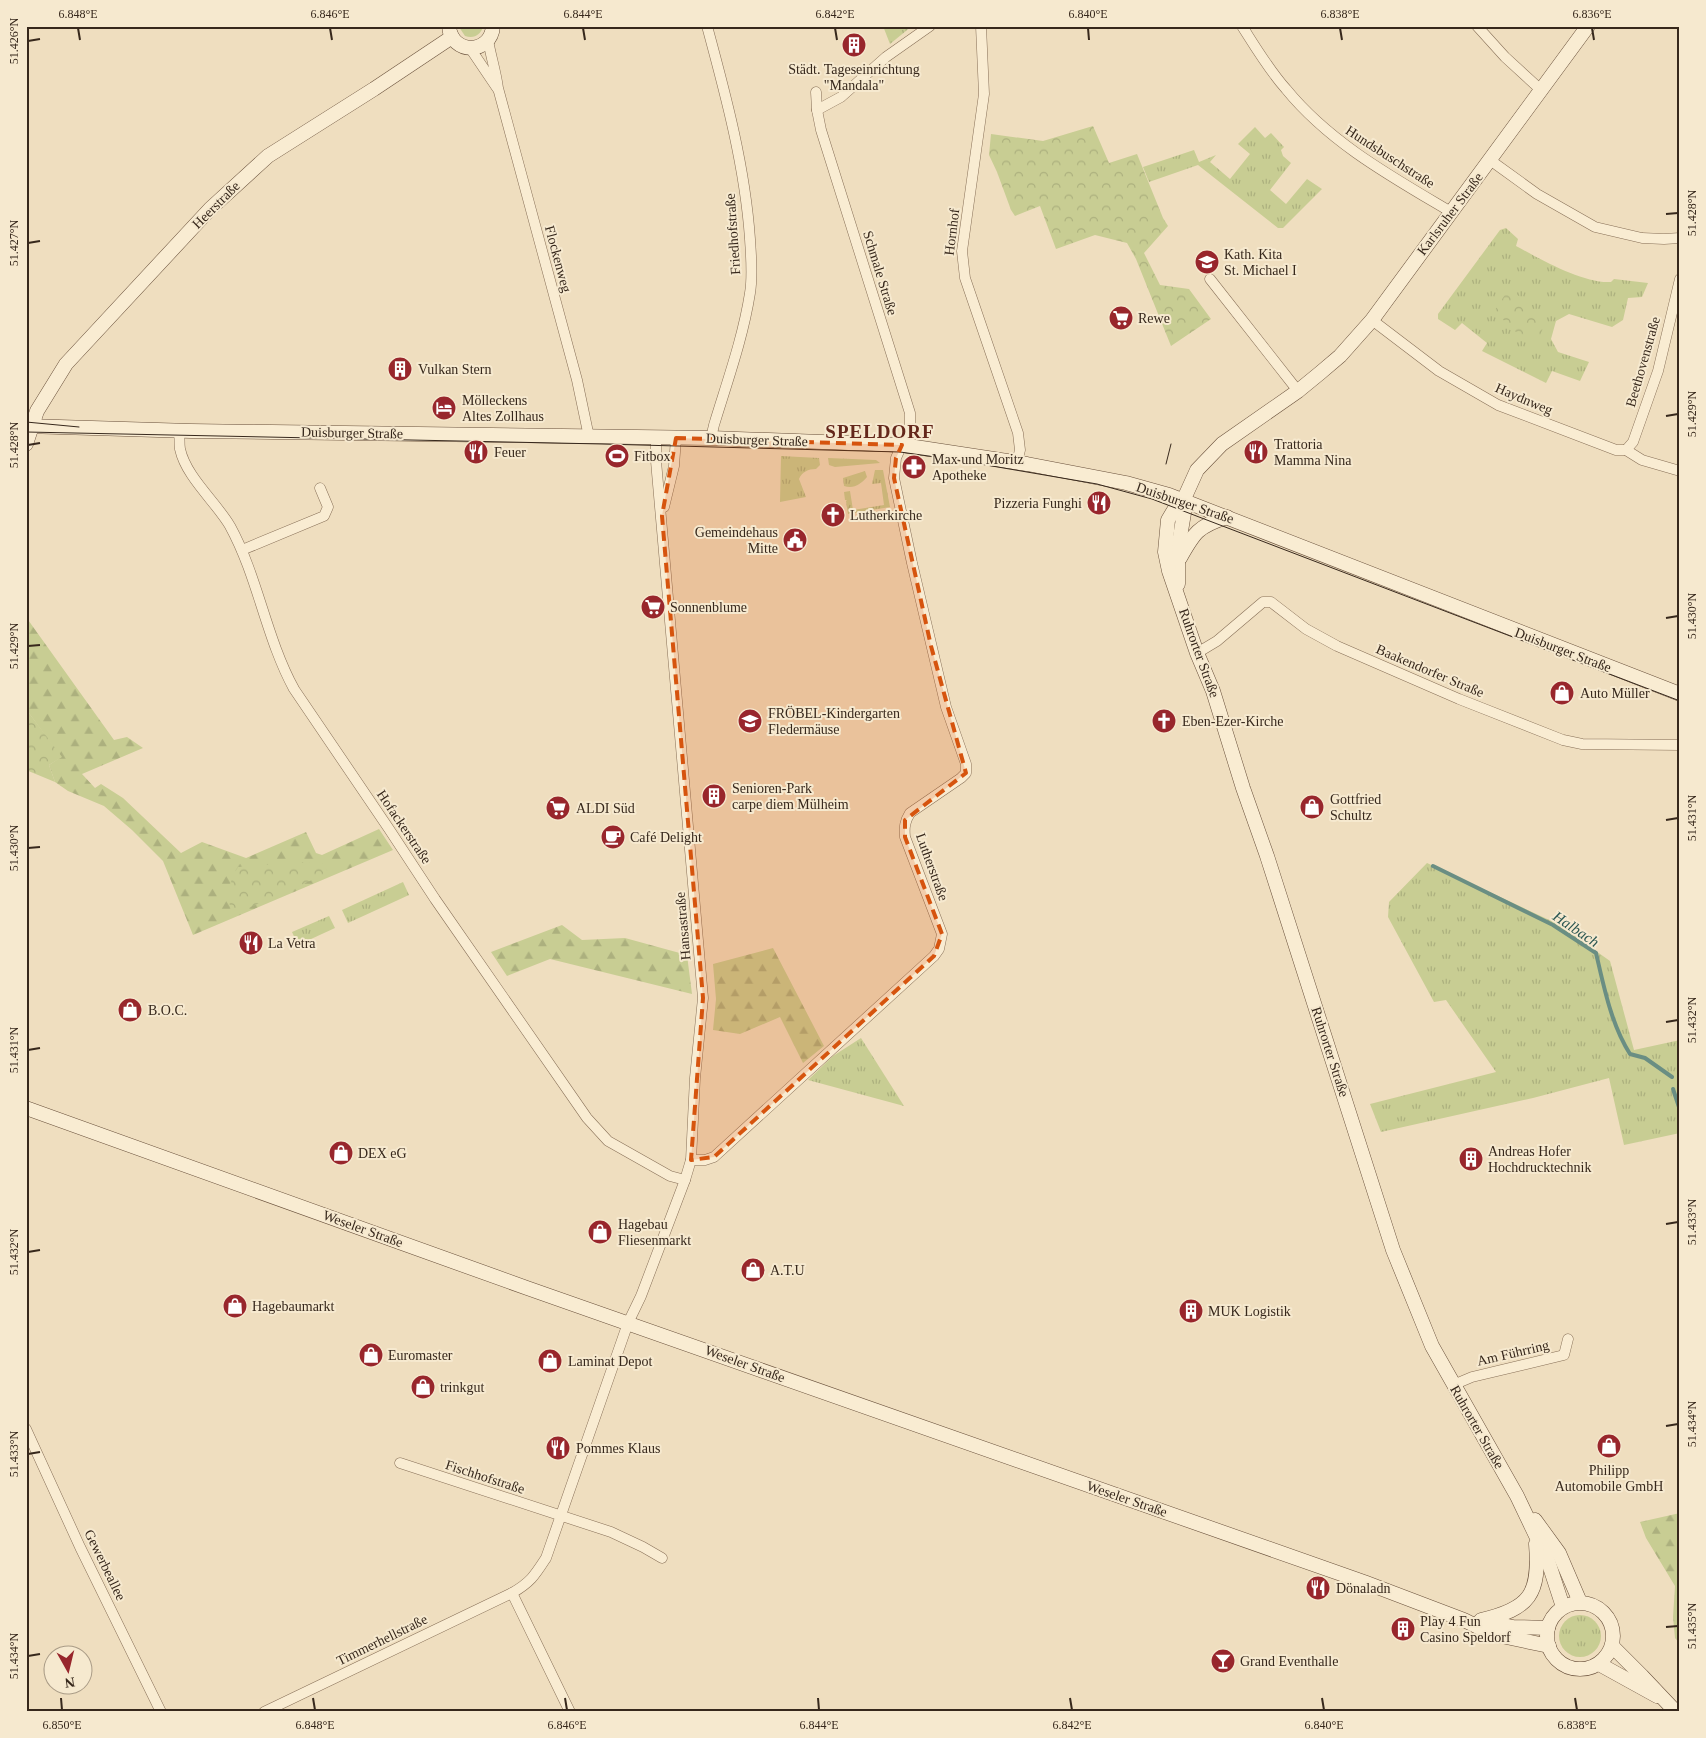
<svg xmlns="http://www.w3.org/2000/svg" width="1706" height="1738" viewBox="0 0 1706 1738" font-family="'Times New Roman',serif">
  <defs>
    <pattern id="grass-tufts" width="24" height="20" patternUnits="userSpaceOnUse" patternTransform="scale(1.25)"><rect width="24" height="20" fill="#c8cd93"/><path d="M3 7l-1-3M5 7V3M7 7l1-3M15 17l-1-3M17 17v-4M19 17l1-3" fill="none" stroke="#acb07e"/></pattern>
    <pattern id="forest-firs" width="22" height="20" patternUnits="userSpaceOnUse" patternTransform="scale(1.25)"><rect width="22" height="20" fill="#c8cd93"/><path d="M5 1l3.5 6h-7zM16 11l3.5 6h-7z" fill="#acb07e"/></pattern>
    <pattern id="park-crowns" width="20" height="18" patternUnits="userSpaceOnUse" patternTransform="scale(1.25)"><rect width="20" height="18" fill="#c8cd93"/><path d="M2 6a3 3 0 1 1 6 0M12 15a3 3 0 1 1 6 0" fill="none" stroke="#acb07e"/></pattern>
  </defs>
  <rect width="100%" height="100%" fill="#efdebf"/>
  <g fill="url(#grass-tufts)">
    <path d="M483,26c-2,9 -9,13 -18,10l-6,-9z"/>
    <polygon points="883,26 912,26 890,44"/>
    <polygon points="1255,127 1265,138 1271,133 1284,147 1281,150 1283,156 1291,163 1270,190 1286,204 1307,179 1322,189 1283,228 1278,228 1198,165 1149,182 1143,167 1194,150 1199,162 1216,155 1210,162 1230,179 1250,154 1238,144"/>
    <path d="M1506,228l12,11 -2,7c24,13 68,38 95,36l3,-3 34,4 -6,14 -14,1 -5,22 -11,7 -43,-13 -13,7 -5,18 7,13 31,10 -9,19 -28,-10 -6,12 -64,-32 5,-8 -25,-20 -7,7 -17,-11v-5l62,-84z"/>
    <path d="M781,456l38,2 1,7 -4,4c-8,0 -14,3 -17,10l7,18 -26,5z"/>
    <polygon points="828,458 876,460 880,463 835,467 829,465"/>
    <polygon points="875,470 883,470 890,507 848,514 846,501 847,500 845,500 844,492 850,491 853,510 884,505 881,483 872,484"/>
    <path d="M865,471l2,6c-6,7 -13,12 -23,9l-1,-8z"/>
    <polygon points="1427,863 1558,924 1610,961 1634,1050 1680,1040 1680,1133 1624,1145 1609,1078 1533,1098 1381,1132 1370,1104 1496,1072 1446,1000 1434,1002 1388,917 1389,902"/>
    <polygon points="403,882 409,895 348,923 342,910"/>
    <polygon points="329,916 335,928 298,945 292,932"/>
    <polygon points="861,1038 904,1106 808,1080 833,1056"/>
    <circle cx="1580" cy="1636" r="21"/>
  </g>
  <g fill="url(#forest-firs)">
    <polygon points="26,617 114,740 127,737 143,748 82,774 95,788 101,784 123,798 181,853 202,842 246,858 306,832 316,853 322,855 379,829 393,850 193,935 163,861 132,830 104,806 68,791 55,782 49,765 61,757 26,709"/>
    <polygon points="562,925 582,940 625,938 687,955 692,994 550,959 507,976 491,952"/>
    <polygon points="773,948 824,1046 803,1063 780,1017 740,1034 713,1030 716,999 713,964"/>
    <polygon points="1680,1513 1680,1644 1675,1638 1673,1617 1675,1586 1646,1538 1640,1522"/>
  </g>
  <g fill="url(#park-crowns)">
    <polygon points="1093,126 1109,163 1137,154 1163,218 1168,226 1144,253 1160,285 1189,289 1211,319 1171,346 1136,259 1127,243 1095,235 1056,249 1040,206 1015,216 1011,210 997,172 989,155 991,134 1043,141"/>
    <polygon points="1508,290 1519,296 1523,307 1546,316 1539,342 1512,330 1495,310"/>
    <polygon points="26,709 62,757 49,765 55,782 26,770"/>
    <path d="M297,862l27,2 4,9 -96,42c-5,-21 -5,-29 6,-48z"/>
  </g>
  <g fill="none" stroke-linecap="round" stroke-linejoin="round">
    <g stroke="#6a8e83" stroke-width="4">
      <path d="M1433,866l120,59 43,28c8,34 15,71 34,101l15,4 27,19"/>
      <polyline points="1673,1089 1680,1110"/>
    </g>
    <defs>
      <g id="street">
        <path d="M707,26c19,70 38,141 43,213 1,18 3,36 0,54 -7,45 -23,89 -36,132l-3,13"/>
        <polyline points="981,26 984,94 962,251 965,278 1018,433 1020,450 1017,462"/>
        <path d="M1242,26c14,22 27,44 44,63 44,54 106,88 165,123"/>
        <polyline points="1477,26 1505,57 1541,90"/>
        <path d="M488,40c3,17 8,32 10,48l79,292 12,57"/>
        <polyline points="470,48 497,88"/>
        <polyline points="817,110 841,97 886,57 930,26"/>
        <polyline points="1490,160 1537,194 1595,227 1642,238 1664,239 1680,238"/>
        <polyline points="1210,279 1298,391"/>
        <polyline points="1372,320 1439,371 1498,405 1616,450 1626,450 1642,460 1680,471"/>
        <path d="M179,430c1,6 0,13 1,19 6,28 36,53 50,77 28,51 36,112 64,163l95,140 46,70 152,219 21,23 62,35 15,4"/>
        <polyline points="1626,450 1633,442 1658,371 1680,279"/>
        <polyline points="664,507 674,466 676,438"/>
        <polyline points="242,550 324,516 328,507 320,488"/>
        <polyline points="1197,653 1217,641 1263,602 1271,602 1306,629 1337,646 1459,699 1563,740 1582,744 1680,745"/>
        <path d="M691,1160h14l9,-3 220,-201 5,-7 3,-15 -37,-97c-1,-10 0,-16 5,-24l51,-35 5,-5v-9l-20,-57 -34,-144 -18,-85 2,-20 14,-32v-13l-89,-283 -4,-20 -1,-18"/>
        <polyline points="1453,1385 1472,1377 1564,1355 1568,1339"/>
        <polyline points="26,1429 80,1547 161,1712"/>
        <polyline points="400,1463 611,1532 643,1547 662,1558"/>
        <polyline points="512,1593 570,1712"/>
        <path d="M264,1712l248,-119c19,-11 23,-18 34,-35l82,-235 13,-27 44,-116 6,-20 4,-82 8,-80 -47,-537v-23"/>
      </g>
      <g id="secondary">
        <path d="M449,26c2,29 42,29 44,0"/>
        <polyline points="26,426 191,431 711,438 902,445 1027,464 1126,483 1169,495 1680,694"/>
        <polyline points="26,444 37,411 66,364 210,209 268,156 374,89 452,37"/>
        <path d="M1180,558c14,-25 18,-32 47,-41"/>
        <polyline points="1178,584 1178,549 1184,513 1183,501"/>
        <polyline points="26,1108 527,1288 1364,1582 1464,1620 1492,1634 1549,1646"/>
        <polyline points="1535,1520 1559,1553 1580,1602"/>
        <circle cx="1580" cy="1636" r="33"/>
        <polyline points="1563,1607 1548,1561 1517,1496 1432,1346 1393,1250 1267,856 1243,788 1213,691 1197,653 1169,571 1165,552 1168,520 1174,510 1183,501 1197,470 1222,444 1298,391 1320,373 1340,356 1372,320 1588,26"/>
        <path d="M1481,1620c49,-11 59,-26 55,-76"/>
        <polyline points="1484,1621 1513,1627 1548,1628"/>
        <polyline points="1612,1646 1642,1676 1676,1712"/>
        <polyline points="1599,1664 1657,1696"/>
      </g>
    </defs>
    <use href="#street" stroke="#876f57" stroke-width="11"/>
    <use href="#secondary" stroke="#69503b" stroke-width="15"/>
    <use href="#street" stroke="#f9ecd2" stroke-width="10"/>
    <use href="#secondary" stroke="#f9ecd2" stroke-width="14"/>
    <g stroke="#37281c" stroke-width="1">
      <polyline points="26,422 79,427"/>
      <polyline points="26,432 603,444 900,452 957,460 1097,484 1152,499 1680,701"/>
      <polyline points="1166,464 1171,444"/>
    </g>
  </g>
  <path fill="#d6540e" fill-opacity="0.2" stroke="#d6540e" stroke-width="4" stroke-dasharray="10 6" stroke-linejoin="round" d="M676,438l226,7 -6,13 -2,20 37,168 35,127 -61,47v17l37,97 -8,22 -220,201 -23,3 12,-162 -41,-482z"/>
  <path fill="none" stroke="#37281c" stroke-width="2" d="M78,28l2,12M330,28l2,12M583,28l2,12M835,28l2,12M1088,28l1,12M1340,28l2,12M1592,28l2,12M28,41l12,-2M1666,214l12,-1M28,243l12,-2M1666,416l12,-2M28,445l12,-2M1666,618l12,-2M28,646l12,-1M1666,820l12,-2M28,848l12,-1M1666,1022l12,-2M28,1050l12,-2M1666,1224l12,-2M28,1252l12,-2M1666,1426l12,-2M28,1454l12,-2M1666,1627l12,-1M28,1656l12,-2M61,1698l1,12M313,1698l2,12M565,1698l2,12M818,1698l1,12M1070,1698l2,12M1322,1698l2,12M1575,1698l2,12"/>
  <defs>
    <symbol id="building-disc" viewBox="-11 -11 22 22"><circle r="9.5" fill="#98262c" stroke="#f6e9cf"/><path d="M-4-6H4V6H1V3H-1V6H-4ZM-2.5-4.3h1.7v1.8h-1.7ZM.8-4.3h1.7v1.8H.8ZM-2.5-1h1.7V.8h-1.7ZM.8-1h1.7V.8H.8Z" fill="#fff"/></symbol>
    <symbol id="school-disc" viewBox="-11 -11 22 22"><circle r="9.5" fill="#98262c" stroke="#f6e9cf"/><path d="M0-5L7-2L0 1L-7-2ZM-4 1L0 2.5L4 1V4Q0 6-4 4Z" fill="#fff"/></symbol>
    <symbol id="supermarket-disc" viewBox="-11 -11 22 22"><circle r="9.5" fill="#98262c" stroke="#f6e9cf"/><path d="M-6-5.5h2.5l.6 2H6L4.5 2H-2.5L-4.4-4H-6ZM-1.5 3.2a1.3 1.3 0 1 0 .1 0ZM3 3.2a1.3 1.3 0 1 0 .1 0Z" fill="#fff"/></symbol>
    <symbol id="hotel-disc" viewBox="-11 -11 22 22"><circle r="9.5" fill="#98262c" stroke="#f6e9cf"/><path d="M-6-4.5h1.5V1H6V5H4.5V3h-9V5H-6ZM-4 0a1.8 1.8 0 1 1 3.6 0ZM.5 0V-2.5h3Q6-2.5 6 0Z" fill="#fff"/></symbol>
    <symbol id="restaurant-disc" viewBox="-11 -11 22 22"><circle r="9.5" fill="#98262c" stroke="#f6e9cf"/><path d="M-5-6h1v4h1v-4h1v4h1v-4h1v5L-1.5 .5V6h-2V.5L-5-1ZM5-6V6H3V1.5H1.5Q1.5-4 5-6Z" fill="#fff"/></symbol>
    <symbol id="stadium-disc" viewBox="-11 -11 22 22"><circle r="9.5" fill="#98262c" stroke="#f6e9cf"/><path d="M0-5a6.5 5 0 1 0 0 10a6.5 5 0 1 0 0-10ZM-3.5-1.8h7v3.6h-7Z" fill="#fff"/></symbol>
    <symbol id="pharmacy-disc" viewBox="-11 -11 22 22"><circle r="9.5" fill="#98262c" stroke="#f6e9cf"/><path d="M-2-6h4v4h4v4h-4v4h-4v-4h-4v-4h4Z" fill="#fff"/></symbol>
    <symbol id="church-disc" viewBox="-11 -11 22 22"><circle r="9.5" fill="#98262c" stroke="#f6e9cf"/><path d="M-1.2-6h2.4v3.5h3.3v2.4h-3.3V6h-2.4V-.1h-3.3v-2.4h3.3Z" fill="#fff"/></symbol>
    <symbol id="civic-disc" viewBox="-11 -11 22 22"><circle r="9.5" fill="#98262c" stroke="#f6e9cf"/><path d="M-.6-6.5H3V-4.5H.6V-3L4-1V1h2V6H-6V1h2V-1L-.6-3ZM-1.2 2.5V6h2.4V2.5Z" fill="#fff"/></symbol>
    <symbol id="shop-disc" viewBox="-11 -11 22 22"><circle r="9.5" fill="#98262c" stroke="#f6e9cf"/><path d="M-5-2.5h2.3a2.7 3.5 0 0 1 5.4 0H5L5.5 6h-11ZM-1.5-2.5h3a1.5 2.3 0 0 0-3 0Z" fill="#fff"/></symbol>
    <symbol id="cafe-disc" viewBox="-11 -11 22 22"><circle r="9.5" fill="#98262c" stroke="#f6e9cf"/><path d="M-5.5-4.5H6V0H3Q3 3.5 0 3.5H-2.5Q-5.5 3.5-5.5 0ZM3-3.2v2h1.7v-2ZM-6 4.5H4V6H-6Z" fill="#fff"/></symbol>
    <symbol id="bar-disc" viewBox="-11 -11 22 22"><circle r="9.5" fill="#98262c" stroke="#f6e9cf"/><path d="M-6-5H6L.8 .8V4.5H3.5V6h-7V4.5H-.8V.8Z" fill="#fff"/></symbol>
  </defs>
  <g fill-rule="evenodd">
    <use href="#building-disc" x="840" y="31" width="28" height="28"/>
    <use href="#school-disc" x="1193" y="248" width="28" height="28"/>
    <use href="#supermarket-disc" x="1107" y="304" width="28" height="28"/>
    <use href="#building-disc" x="386" y="355" width="28" height="28"/>
    <use href="#hotel-disc" x="430" y="394" width="28" height="28"/>
    <use href="#restaurant-disc" x="462" y="438" width="28" height="28"/>
    <use href="#restaurant-disc" x="1242" y="438" width="28" height="28"/>
    <use href="#stadium-disc" x="603" y="442" width="28" height="28"/>
    <use href="#pharmacy-disc" x="900" y="453" width="28" height="28"/>
    <use href="#restaurant-disc" x="1085" y="489" width="28" height="28"/>
    <use href="#church-disc" x="819" y="501" width="28" height="28"/>
    <use href="#civic-disc" x="781" y="526" width="28" height="28"/>
    <use href="#supermarket-disc" x="639" y="593" width="28" height="28"/>
    <use href="#shop-disc" x="1548" y="679" width="28" height="28"/>
    <use href="#school-disc" x="736" y="707" width="28" height="28"/>
    <use href="#church-disc" x="1150" y="707" width="28" height="28"/>
    <use href="#building-disc" x="700" y="782" width="28" height="28"/>
    <use href="#shop-disc" x="1298" y="793" width="28" height="28"/>
    <use href="#supermarket-disc" x="544" y="794" width="28" height="28"/>
    <use href="#cafe-disc" x="599" y="823" width="28" height="28"/>
    <use href="#restaurant-disc" x="237" y="929" width="28" height="28"/>
    <use href="#shop-disc" x="116" y="996" width="28" height="28"/>
    <use href="#shop-disc" x="327" y="1139" width="28" height="28"/>
    <use href="#building-disc" x="1457" y="1145" width="28" height="28"/>
    <use href="#shop-disc" x="586" y="1218" width="28" height="28"/>
    <use href="#shop-disc" x="739" y="1256" width="28" height="28"/>
    <use href="#shop-disc" x="221" y="1292" width="28" height="28"/>
    <use href="#building-disc" x="1177" y="1297" width="28" height="28"/>
    <use href="#shop-disc" x="357" y="1341" width="28" height="28"/>
    <use href="#shop-disc" x="536" y="1347" width="28" height="28"/>
    <use href="#shop-disc" x="409" y="1373" width="28" height="28"/>
    <use href="#shop-disc" x="1595" y="1432" width="28" height="28"/>
    <use href="#restaurant-disc" x="544" y="1434" width="28" height="28"/>
    <use href="#restaurant-disc" x="1304" y="1574" width="28" height="28"/>
    <use href="#building-disc" x="1389" y="1615" width="28" height="28"/>
    <use href="#bar-disc" x="1209" y="1647" width="28" height="28"/>
  </g>
  <g text-anchor="middle" dominant-baseline="central" stroke-width="4" stroke-linejoin="round" paint-order="stroke">
    <g font-size="14" fill="#37281c" stroke="#f6e9cf" text-anchor="start">
      <text x="854" y="69" text-anchor="middle">Städt. Tageseinrichtung<tspan x="854" dy="16">"Mandala"</tspan></text>
      <text x="1224" y="254">Kath. Kita<tspan x="1224" dy="16">St. Michael I</tspan></text>
      <text x="1138" y="318">Rewe</text>
      <text x="418" y="369">Vulkan Stern</text>
      <text x="462" y="400">Mölleckens<tspan x="462" dy="16">Altes Zollhaus</tspan></text>
      <text x="1274" y="444">Trattoria<tspan x="1274" dy="16">Mamma Nina</tspan></text>
      <text x="494" y="452">Feuer</text>
      <text x="634" y="456">Fitbox</text>
      <text x="932" y="459">Max und Moritz<tspan x="932" dy="16">Apotheke</tspan></text>
      <text x="1082" y="503" text-anchor="end">Pizzeria Funghi</text>
      <text x="850" y="515">Lutherkirche</text>
      <text x="778" y="532" text-anchor="end">Gemeindehaus<tspan x="778" dy="16">Mitte</tspan></text>
      <text x="670" y="607">Sonnenblume</text>
      <text x="1580" y="693">Auto Müller</text>
      <text x="768" y="713">FRÖBEL-Kindergarten<tspan x="768" dy="16">Fledermäuse</tspan></text>
      <text x="1182" y="721">Eben-Ezer-Kirche</text>
      <text x="732" y="788">Senioren-Park<tspan x="732" dy="16">carpe diem Mülheim</tspan></text>
      <text x="1330" y="799">Gottfried<tspan x="1330" dy="16">Schultz</tspan></text>
      <text x="576" y="808">ALDI Süd</text>
      <text x="630" y="837">Café Delight</text>
      <text x="268" y="943">La Vetra</text>
      <text x="148" y="1010">B.O.C.</text>
      <text x="1488" y="1151">Andreas Hofer<tspan x="1488" dy="16">Hochdrucktechnik</tspan></text>
      <text x="358" y="1153">DEX eG</text>
      <text x="618" y="1224">Hagebau<tspan x="618" dy="16">Fliesenmarkt</tspan></text>
      <text x="770" y="1270">A.T.U</text>
      <text x="252" y="1306">Hagebaumarkt</text>
      <text x="1208" y="1311">MUK Logistik</text>
      <text x="388" y="1355">Euromaster</text>
      <text x="568" y="1361">Laminat Depot</text>
      <text x="440" y="1387">trinkgut</text>
      <text x="576" y="1448">Pommes Klaus</text>
      <text x="1609" y="1470" text-anchor="middle">Philipp<tspan x="1609" dy="16">Automobile GmbH</tspan></text>
      <text x="1336" y="1588">Dönaladn</text>
      <text x="1420" y="1621">Play 4 Fun<tspan x="1420" dy="16">Casino Speldorf</tspan></text>
      <text x="1240" y="1661">Grand Eventhalle</text>
    </g>
    <g font-size="14" fill="#37281c" stroke="#f6e9cf">
      <text transform="translate(1390 157) rotate(33)">Hundsbuschstraße</text>
      <text transform="translate(216 205) rotate(-45)">Heerstraße</text>
      <text transform="translate(1450 214) rotate(-53)">Karlsruher Straße</text>
      <text transform="translate(952 232) rotate(-83)">Hornhof</text>
      <text transform="translate(733 234) rotate(-94)">Friedhofstraße</text>
      <text transform="translate(558 259) rotate(75)">Flockenweg</text>
      <text transform="translate(880 273) rotate(73)">Schmale Straße</text>
      <text transform="translate(1643 362) rotate(-74)">Beethovenstraße</text>
      <text transform="translate(1524 399) rotate(23)">Haydnweg</text>
      <text transform="translate(352 433) rotate(1)">Duisburger Straße</text>
      <text transform="translate(757 440) rotate(2)">Duisburger Straße</text>
      <text transform="translate(1185 503) rotate(19)">Duisburger Straße</text>
      <text transform="translate(1563 650) rotate(21)">Duisburger Straße</text>
      <text transform="translate(1199 653) rotate(70)">Ruhrorter Straße</text>
      <text transform="translate(1430 671) rotate(23)">Baakendorfer Straße</text>
      <text transform="translate(404 827) rotate(56)">Hofackerstraße</text>
      <text transform="translate(932 867) rotate(70)">Lutherstraße</text>
      <text transform="translate(683 926) rotate(-95)">Hansastraße</text>
      <text transform="translate(1330 1052) rotate(72)">Ruhrorter Straße</text>
      <text transform="translate(363 1229) rotate(20)">Weseler Straße</text>
      <text transform="translate(1513 1353) rotate(-13)">Am Führring</text>
      <text transform="translate(745 1364) rotate(20)">Weseler Straße</text>
      <text transform="translate(1477 1427) rotate(60)">Ruhrorter Straße</text>
      <text transform="translate(485 1477) rotate(18)">Fischhofstraße</text>
      <text transform="translate(1127 1499) rotate(19)">Weseler Straße</text>
      <text transform="translate(105 1565) rotate(64)">Gewerbeallee</text>
      <text transform="translate(382 1640) rotate(-26)">Timmerhellstraße</text>
    </g>
    <g font-size="15" font-style="italic" fill="#2b5752" stroke="#f6e9cf">
      <text transform="translate(1576 929) rotate(34)">Halbach</text>
    </g>
    <g font-size="19" font-weight="bold" letter-spacing="1" fill="#64271b" stroke="#f6e9cf">
      <text x="880" y="431">SPELDORF</text>
    </g>
  </g>
  <rect width="1706" height="1738" fill="none" stroke="#f6e9cf" stroke-width="55"/>
  <g transform="translate(68 1670) rotate(172)"><circle r="24" fill="#f6e9cf" stroke="#aa9c87"/>
  <path d="M0-4L9 19L0 12L-9 19Z" fill="#98262c"/>
  <text y="-8" font-size="14" font-weight="bold" text-anchor="middle" fill="#37281c">N</text>
  </g>
  <rect x="28" y="28" width="1650" height="1682" fill="none" stroke="#37281c" stroke-width="2"/>
  <g font-size="12" text-anchor="middle" fill="#37281c">
    <text x="78" y="18">6.848°E</text>
    <text x="330" y="18">6.846°E</text>
    <text x="583" y="18">6.844°E</text>
    <text x="835" y="18">6.842°E</text>
    <text x="1088" y="18">6.840°E</text>
    <text x="1340" y="18">6.838°E</text>
    <text x="1592" y="18">6.836°E</text>
    <text transform="translate(14 41) rotate(-90)" y="4">51.426°N</text>
    <text transform="translate(1692 213) rotate(-90)" y="4">51.428°N</text>
    <text transform="translate(14 243) rotate(-90)" y="4">51.427°N</text>
    <text transform="translate(1692 414) rotate(-90)" y="4">51.429°N</text>
    <text transform="translate(14 445) rotate(-90)" y="4">51.428°N</text>
    <text transform="translate(1692 616) rotate(-90)" y="4">51.430°N</text>
    <text transform="translate(14 646) rotate(-90)" y="4">51.429°N</text>
    <text transform="translate(1692 818) rotate(-90)" y="4">51.431°N</text>
    <text transform="translate(14 848) rotate(-90)" y="4">51.430°N</text>
    <text transform="translate(1692 1020) rotate(-90)" y="4">51.432°N</text>
    <text transform="translate(14 1050) rotate(-90)" y="4">51.431°N</text>
    <text transform="translate(1692 1222) rotate(-90)" y="4">51.433°N</text>
    <text transform="translate(14 1252) rotate(-90)" y="4">51.432°N</text>
    <text transform="translate(1692 1424) rotate(-90)" y="4">51.434°N</text>
    <text transform="translate(14 1454) rotate(-90)" y="4">51.433°N</text>
    <text transform="translate(1692 1626) rotate(-90)" y="4">51.435°N</text>
    <text transform="translate(14 1656) rotate(-90)" y="4">51.434°N</text>
    <text x="62" y="1729">6.850°E</text>
    <text x="315" y="1729">6.848°E</text>
    <text x="567" y="1729">6.846°E</text>
    <text x="819" y="1729">6.844°E</text>
    <text x="1072" y="1729">6.842°E</text>
    <text x="1324" y="1729">6.840°E</text>
    <text x="1577" y="1729">6.838°E</text>
  </g>
</svg>
